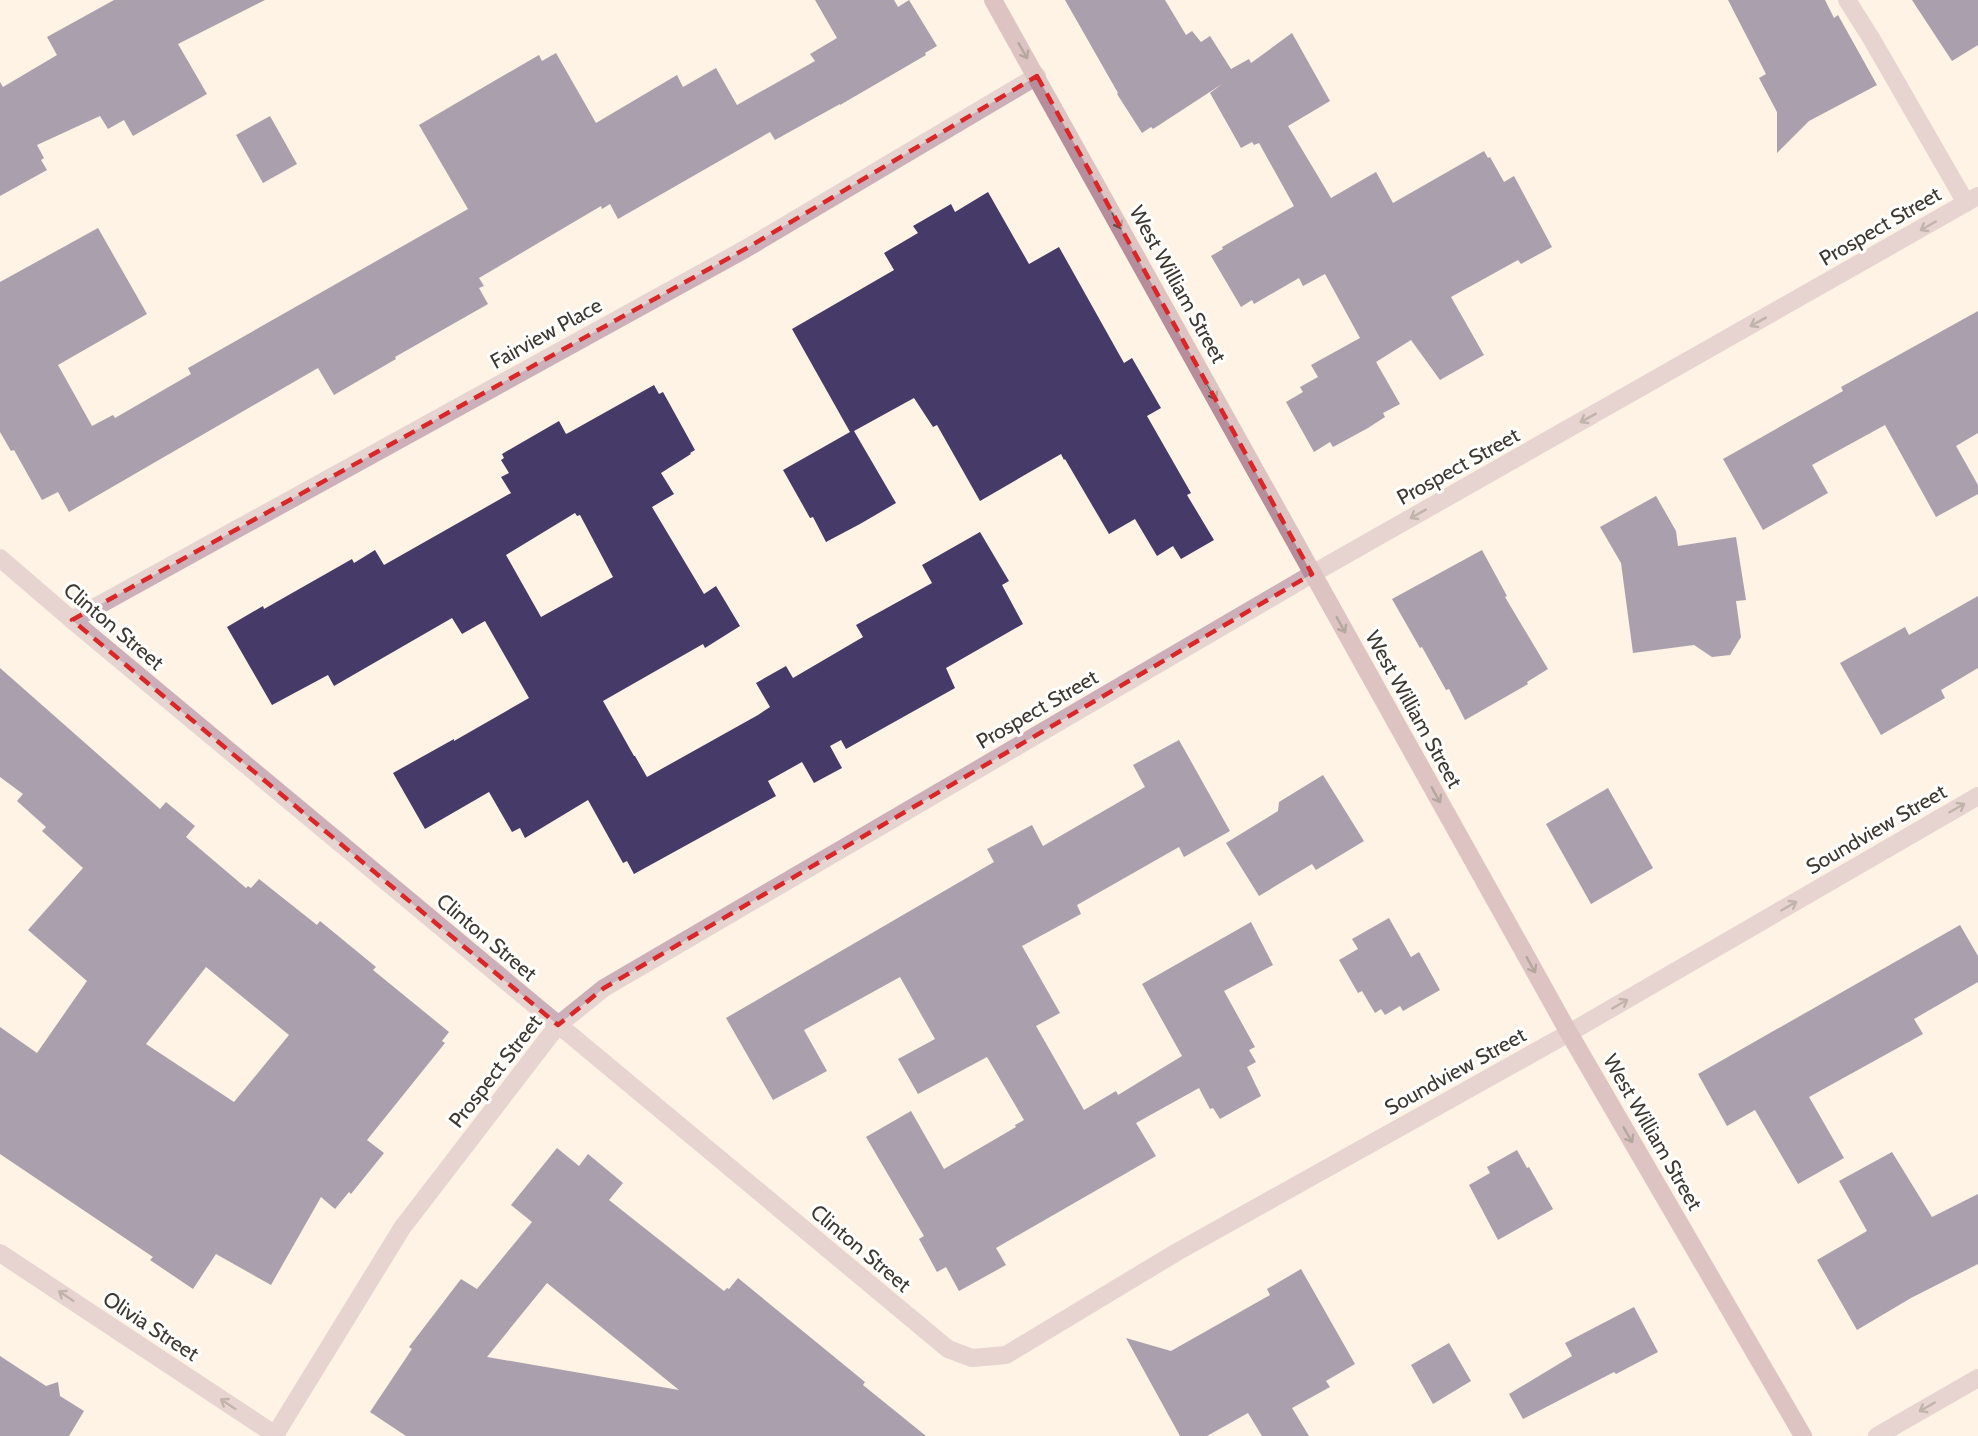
<svg xmlns="http://www.w3.org/2000/svg" width="1978" height="1436" viewBox="0 0 1978 1436" font-family="Cabin,sans-serif">
  <rect width="100%" height="100%" fill="#fef3e4"/>
  <g fill="#463a69" fill-rule="evenodd">
    <polygon points="114,0 265,0 178,44 207,94 133,136 124,120 108,129 100,116 37,145 44,158 41,160 47,170 0,196 0,82 3,87 57,55 47,37"/>
    <polygon points="815,0 894,0 898,7 909,0 937,46 925,53 926,55 840,105 840,104 775,140 770,132 618,219 610,204 602,209 601,206 479,278 484,286 479,288 488,304 395,357 396,359 334,395 318,368 69,512 58,492 42,500 14,450 11,451 0,432 0,282 98,228 147,314 58,365 92,426 113,415 115,418 191,374 188,368 468,209 419,125 477,91 539,55 542,61 556,53 596,123 677,75 683,87 716,68 737,105 815,61 810,54 837,38"/>
    <polygon points="1065,0 1165,0 1186,35 1192,31 1201,42 1210,36 1231,69 1249,59 1251,63 1292,33 1330,101 1288,126 1331,198 1376,172 1393,203 1484,151 1488,158 1490,157 1504,182 1514,176 1552,247 1521,264 1518,260 1451,297 1484,355 1440,380 1411,340 1376,362 1400,404 1383,413 1385,417 1368,428 1333,447 1330,442 1314,452 1286,402 1303,392 1300,387 1318,377 1311,365 1360,338 1325,274 1303,286 1299,278 1254,304 1252,300 1241,307 1211,256 1223,249 1222,247 1294,206 1259,143 1254,145 1252,142 1241,148 1210,93 1222,84 1153,129 1151,127 1142,133 1117,94 1118,93"/>
    <polygon points="1728,0 1825,0 1834,18 1838,15 1877,85 1809,121 1777,153 1777,112 1759,78 1766,74"/>
    <polygon points="1912,0 1978,0 1978,45 1952,61"/>
    <polygon points="270,116 297,164 263,183 236,135"/>
    <polygon points="988,192 1029,264 1059,247 1124,363 1132,358 1161,408 1147,416 1191,493 1187,495 1214,540 1181,559 1173,546 1157,556 1135,519 1109,534 1065,459 1064,460 1061,454 980,501 937,425 933,427 914,398 854,431 896,503 860,524 826,542 813,517 810,518 783,470 850,432 792,329 894,270 884,253 918,233 913,226 951,204 955,212"/>
    <polygon points="1978,311 1978,433 1956,446 1978,485 1978,494 1936,517 1885,425 1812,465 1828,493 1763,530 1723,459 1843,391 1841,387"/>
    <path d="M654,385l5,9 4,-2 32,58 -5,3 1,1 -30,19 13,21 -22,13 52,87 12,-8 24,40 -35,22 -2,-4 -100,57 31,55h1l12,21 111,-62 12,-8 -14,-24 30,-17 7,12 70,-41 -7,-12 76,-42 -10,-18 58,-33 29,49 -7,4 21,39 -77,44 9,20 -109,61 -5,-9 -11,6 12,22 -28,15 -12,-21 -34,19 8,15 -142,78 -7,-13 -4,2 -35,-63 -63,38 -5,-10 -8,4 -23,-40 -64,37 -32,-56 61,-34v2l75,-43 -44,-77 -23,13 -10,-16 -118,68 -6,-11 -56,30 -45,-78 36,-21 1,3 88,-50 2,4 21,-13 9,15 127,-72 -10,-16 8,-4 -8,-13 3,-2 -2,-4 57,-33 7,13 4,-2zM575,513l2,3 3,-1 33,62 -72,40 -35,-62z"/>
    <polygon points="1656,496 1676,531 1678,546 1736,537 1746,600 1736,601 1741,637 1730,655 1712,657 1694,645 1633,653 1621,563 1600,527"/>
    <polygon points="1482,550 1507,596 1505,597 1548,669 1527,682 1528,684 1465,720 1449,689 1446,690 1422,647 1420,648 1392,599"/>
    <polygon points="1978,596 1978,668 1941,690 1945,698 1881,735 1840,663 1905,627 1909,635"/>
    <path d="M0,668l160,141 6,-7 29,24 -9,11 60,51 2,-2 3,2 8,-9 58,46 3,-4 56,46 -3,3 76,62 -7,9 3,2 -78,97 17,13 -33,41 -2,-2 -14,17 -14,-12 -50,88 -55,-31 -23,35 -43,-29 3,-3 -153,-103v-127l37,26 50,-72 -59,-51 55,-62 -41,-37 4,-4 -29,-26 6,-7 -23,-17zM206,967l83,68 -55,67 -88,-58z"/>
    <polygon points="1179,740 1230,831 1184,857 1179,847 1077,905 1081,914 1022,946 1060,1013 1036,1026 1084,1110 1116,1091 1118,1095 1182,1056 1142,984 1251,922 1273,965 1224,991 1255,1047 1249,1050 1256,1062 1247,1067 1261,1096 1220,1119 1213,1108 1210,1109 1199,1088 1136,1123 1156,1156 996,1248 1006,1265 959,1291 946,1267 937,1272 919,1239 924,1236 866,1137 911,1111 944,1169 1016,1127 1015,1125 1024,1120 987,1057 918,1094 898,1059 935,1039 900,977 804,1030 827,1071 773,1100 726,1018 994,862 987,849 1032,825 1043,846 1145,787 1133,765"/>
    <polygon points="1323,775 1364,841 1316,870 1312,864 1259,896 1226,843 1278,811 1279,802"/>
    <polygon points="1608,788 1653,868 1591,904 1546,824"/>
    <polygon points="1389,918 1411,957 1419,952 1440,990 1403,1011 1400,1006 1385,1015 1381,1009 1375,1013 1362,991 1358,993 1339,960 1358,949 1352,939"/>
    <polygon points="1960,925 1978,956 1978,982 1914,1019 1923,1034 1809,1097 1844,1158 1798,1184 1755,1110 1727,1126 1698,1074"/>
    <path d="M557,1148l22,18 9,-12 35,29 -14,17 115,91 3,-3 2,1 9,-11 127,104 -2,3 63,51h-520l-36,-24 42,-63 -3,-2 52,-68 16,10 55,-67 -21,-17zM547,1283l132,107 -192,-33z"/>
    <polygon points="1517,1150 1527,1168 1529,1167 1553,1209 1498,1240 1469,1185 1490,1173 1487,1167"/>
    <polygon points="1892,1152 1932,1217 1978,1194 1978,1264 1911,1298 1857,1330 1817,1260 1867,1231 1839,1181"/>
    <polygon points="1301,1269 1355,1364 1326,1381 1330,1387 1292,1408 1309,1436 1262,1436 1248,1413 1207,1436 1180,1436 1126,1338 1171,1351 1270,1295 1267,1289"/>
    <polygon points="1634,1307 1658,1352 1616,1374 1614,1372 1523,1419 1509,1394 1572,1356 1565,1343"/>
    <polygon points="1449,1343 1471,1381 1433,1404 1411,1365"/>
    <polygon points="0,1356 46,1386 58,1382 60,1396 84,1411 69,1436 0,1436"/>
  </g>
  <g fill="none" stroke-linecap="round" stroke-linejoin="round">
    <polyline stroke="#ccafb9" stroke-width="18" points="1847,0 1871,38 1966,203"/>
    <g stroke="#ccafb9" stroke-width="18">
      <polyline points="0,558 72,620 948,1349 972,1358 1006,1355 1177,1252 1569,1033 1978,796"/>
      <polyline points="72,620 747,248 1037,76"/>
      <polyline points="0,1253 277,1436"/>
      <polyline points="275,1435 402,1228 558,1025 604,988 1312,574 1978,196"/>
      <polyline points="1877,1436 1978,1378"/>
    </g>
    <polyline stroke="#b78d9b" stroke-width="18" points="993,0 1569,1033 1803,1436"/>
  </g>
  <defs><path id="oneway-shaft" d="M-6 0H5M1.5-3L5.5 0L1.5 3" fill="none" stroke-width="1.6" stroke-linecap="round" stroke-linejoin="round" transform="scale(1.5)"/></defs>
  <g stroke="#5c4d4b">
    <use href="#oneway-shaft" transform="translate(1023 51) rotate(60)"/>
    <use href="#oneway-shaft" transform="translate(1117 221) rotate(61)"/>
    <use href="#oneway-shaft" transform="translate(1212 392) rotate(61)"/>
    <use href="#oneway-shaft" transform="translate(1341 625) rotate(61)"/>
    <use href="#oneway-shaft" transform="translate(1436 795) rotate(61)"/>
    <use href="#oneway-shaft" transform="translate(1531 965) rotate(61)"/>
    <use href="#oneway-shaft" transform="translate(1628 1135) rotate(60)"/>
  </g>
  <g stroke="#766867">
    <use href="#oneway-shaft" transform="translate(1928 226) rotate(150)"/>
    <use href="#oneway-shaft" transform="translate(1758 322) rotate(151)"/>
    <use href="#oneway-shaft" transform="translate(1588 418) rotate(151)"/>
    <use href="#oneway-shaft" transform="translate(1418 514) rotate(151)"/>
    <use href="#oneway-shaft" transform="translate(1957 808) rotate(-30)"/>
    <use href="#oneway-shaft" transform="translate(1789 906) rotate(-30)"/>
    <use href="#oneway-shaft" transform="translate(1620 1004) rotate(-30)"/>
    <use href="#oneway-shaft" transform="translate(66 1296) rotate(-146)"/>
    <use href="#oneway-shaft" transform="translate(228 1404) rotate(-147)"/>
    <use href="#oneway-shaft" transform="translate(1927 1407) rotate(150)"/>
  </g>
  <path d="M0 0H1978V1436H0ZM1037,76l275,498 -708,414 -46,37 -486,-405 675,-372z" fill="#fef3e4" fill-opacity=".55" fill-rule="evenodd"/>
  <path fill="none" stroke="#d62828" stroke-width="4.5" stroke-dasharray="12 8" stroke-linejoin="round" d="M1037,76l275,498 -708,414 -46,37 -486,-405 675,-372z"/>
  <g text-anchor="middle" dominant-baseline="central" stroke-width="6" stroke-linejoin="round" paint-order="stroke">
    <g font-size="21" fill="#3d3830" stroke="#fff">
      <text transform="translate(1880 226) rotate(-30)">Prospect Street</text>
      <text transform="translate(1178 284) rotate(61)">West William Street</text>
      <text transform="translate(546 333) rotate(-29)">Fairview Place</text>
      <text transform="translate(1458 466) rotate(-29)">Prospect Street</text>
      <text transform="translate(114 626) rotate(40)">Clinton Street</text>
      <text transform="translate(1037 709) rotate(-30)">Prospect Street</text>
      <text transform="translate(1414 709) rotate(61)">West William Street</text>
      <text transform="translate(1876 829) rotate(-30)">Soundview Street</text>
      <text transform="translate(487 937) rotate(40)">Clinton Street</text>
      <text transform="translate(495 1071) rotate(-52)">Prospect Street</text>
      <text transform="translate(1455 1071) rotate(-29)">Soundview Street</text>
      <text transform="translate(1653 1132) rotate(60)">West William Street</text>
      <text transform="translate(861 1248) rotate(40)">Clinton Street</text>
      <text transform="translate(151 1326) rotate(33)">Olivia Street</text>
    </g>
  </g>
</svg>
